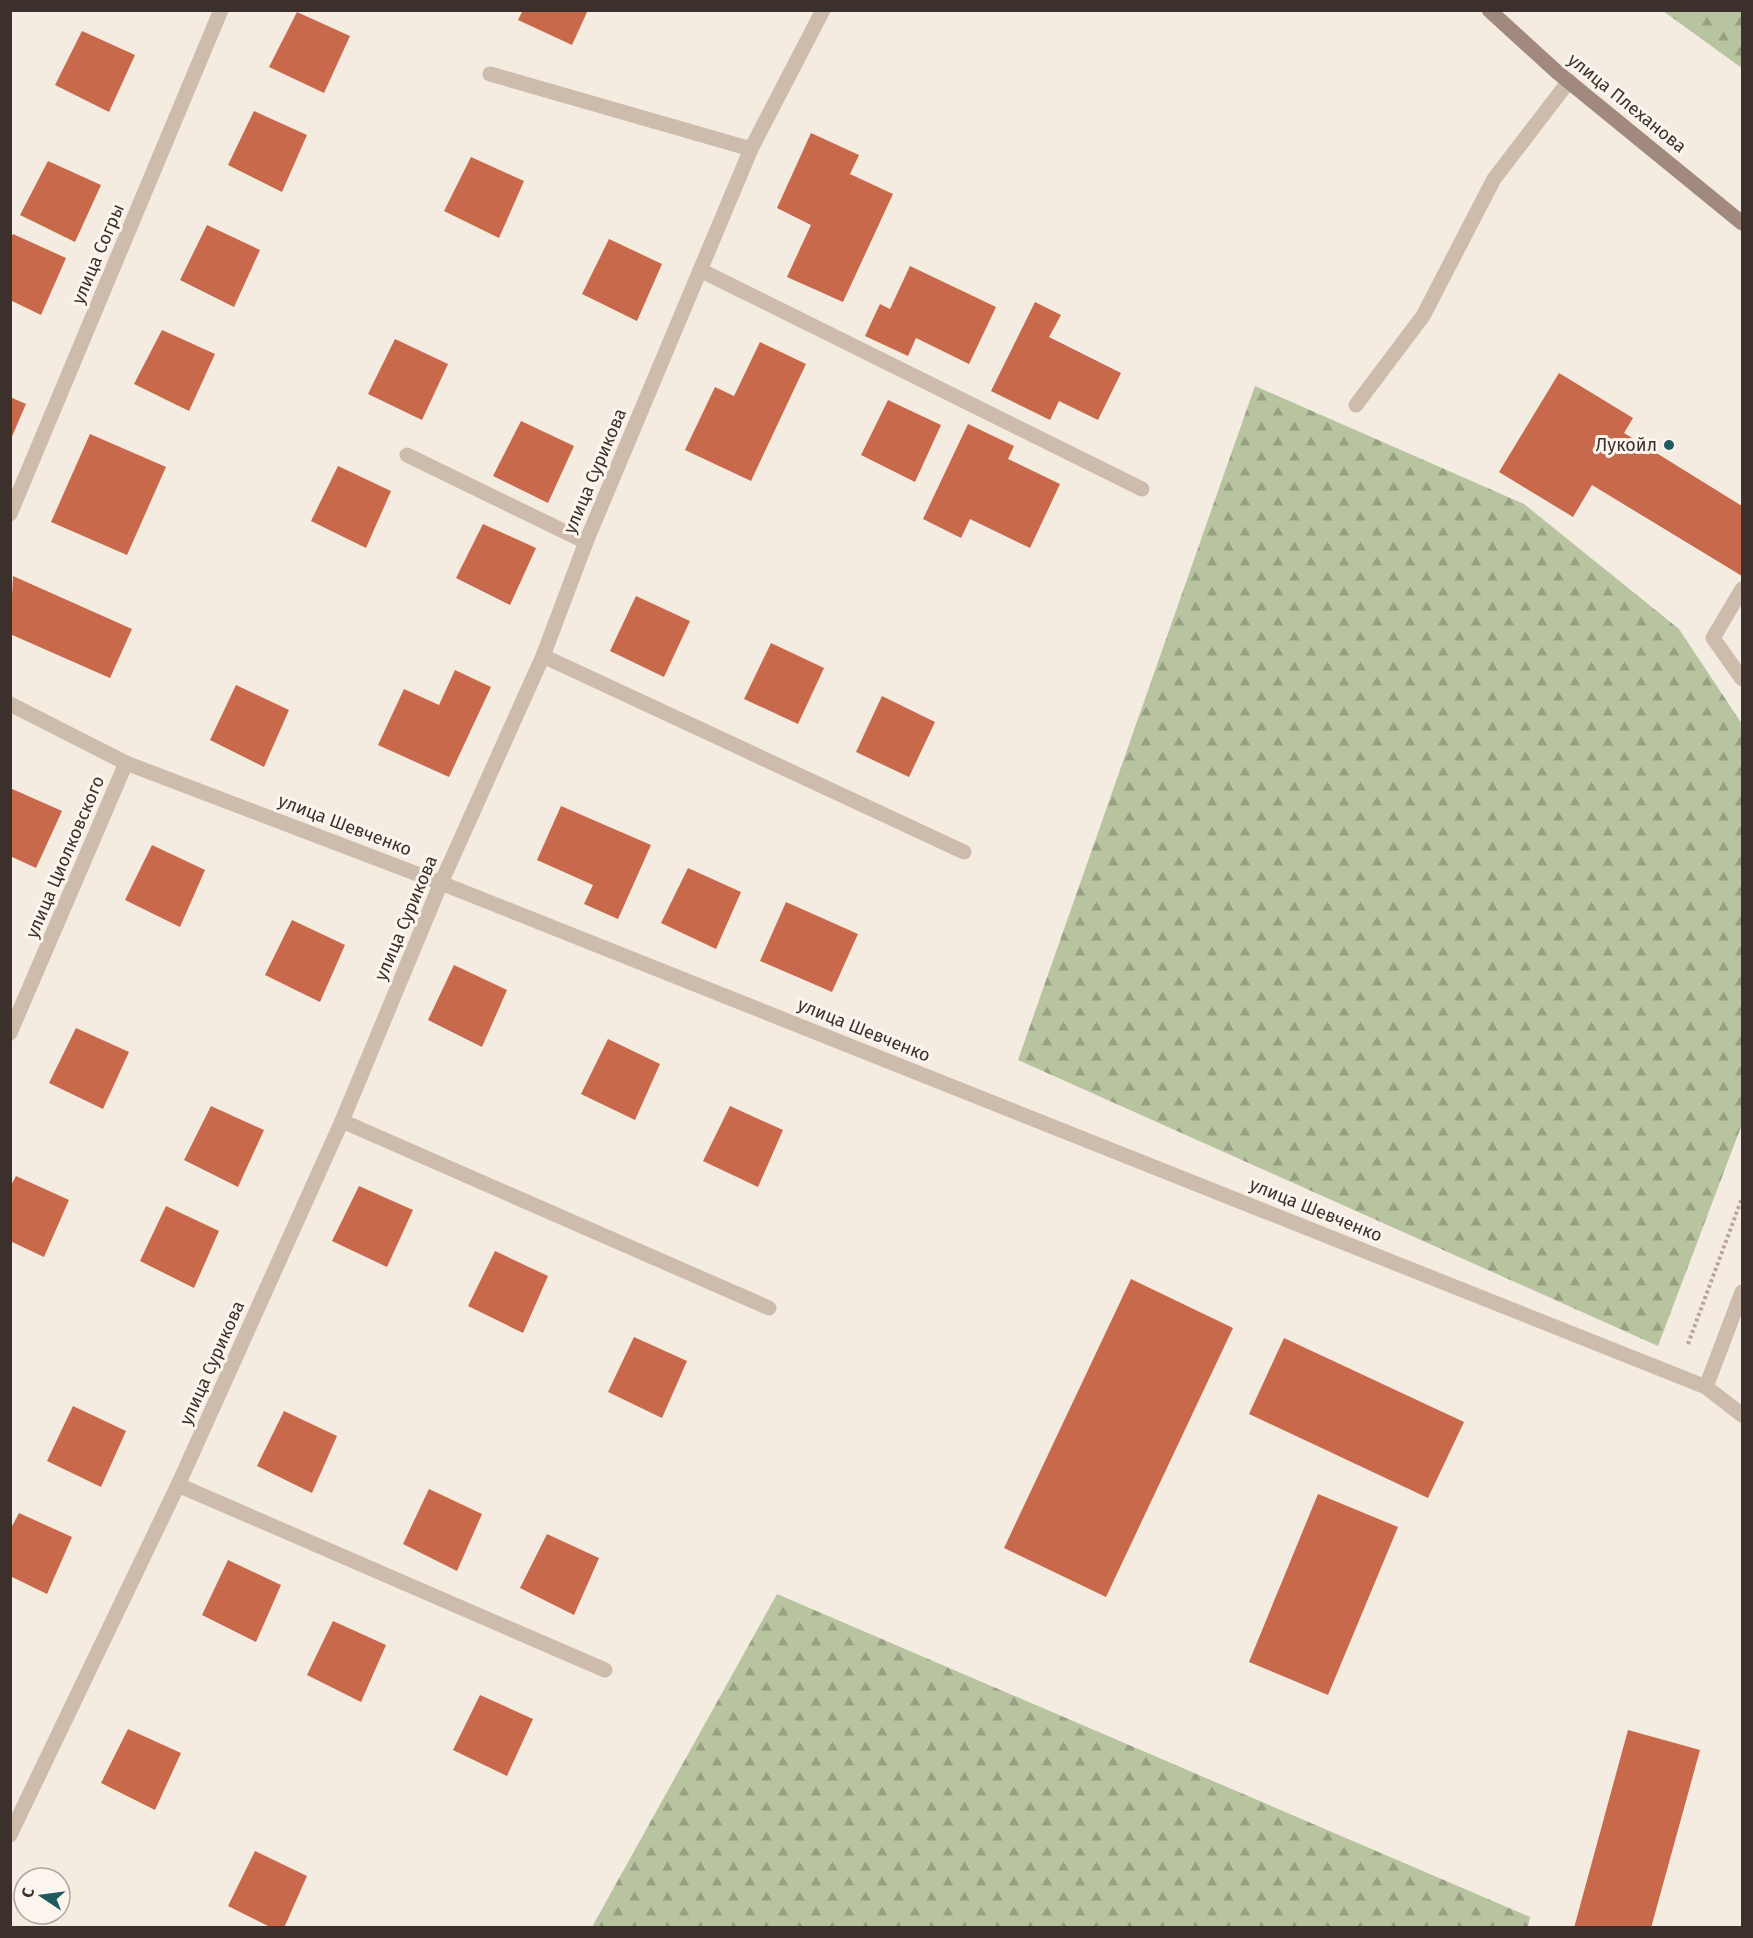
<svg xmlns="http://www.w3.org/2000/svg" width="1753" height="1938" viewBox="0 0 1753 1938" font-family="'Fira Sans',sans-serif">
  <defs>
    <pattern id="forest-firs" width="22" height="20" patternUnits="userSpaceOnUse" patternTransform="scale(1.5)"><rect width="22" height="20" fill="#b8c4a0"/><path d="M5 1l3.5 6h-7zM16 11l3.5 6h-7z" fill="#97a083"/></pattern>
  </defs>
  <rect width="100%" height="100%" fill="#f4ebe1"/>
  <g fill="url(#forest-firs)">
    <polygon points="1663,11 1742,11 1742,68 1739,66"/>
    <polygon points="1255,386 1524,504 1679,629 1742,724 1742,1124 1658,1346 1018,1060"/>
    <polygon points="777,1594 1530,1917 1528,1927 592,1927"/>
  </g>
  <g fill="#c8694b">
    <polygon points="523,10 588,10 572,45 518,20"/>
    <polygon points="297,12 350,36 324,93 269,67"/>
    <polygon points="82,31 135,55 109,112 55,85"/>
    <polygon points="254,111 307,135 282,192 228,165"/>
    <polygon points="811,133 859,155 850,174 893,194 843,302 787,277 811,225 777,208"/>
    <polygon points="471,157 524,181 499,238 444,211"/>
    <polygon points="48,161 101,185 75,242 20,215"/>
    <polygon points="207,225 260,250 234,307 180,280"/>
    <polygon points="13,234 66,258 41,315 10,300 10,240"/>
    <polygon points="609,239 662,264 637,321 582,294"/>
    <polygon points="910,266 996,307 969,364 916,338 908,356 865,336 880,304 890,309"/>
    <polygon points="1035,302 1061,315 1049,337 1121,373 1098,420 1059,401 1050,420 991,391"/>
    <polygon points="162,330 215,354 189,411 134,384"/>
    <polygon points="395,339 448,364 422,420 368,394"/>
    <polygon points="760,342 806,364 751,481 685,450 715,387 734,396"/>
    <polygon points="1559,373 1633,418 1624,433 1742,506 1742,576 1592,485 1573,517 1499,472"/>
    <polygon points="10,397 26,404 10,441"/>
    <polygon points="888,400 941,425 915,482 861,455"/>
    <polygon points="521,421 574,446 548,503 493,476"/>
    <polygon points="968,424 1014,446 1008,459 1060,484 1030,548 970,519 961,538 923,519"/>
    <polygon points="90,434 166,467 127,555 51,522"/>
    <polygon points="338,466 391,491 366,548 311,521"/>
    <polygon points="483,524 536,548 510,605 456,578"/>
    <polygon points="13,576 132,629 110,678 10,634"/>
    <polygon points="636,596 690,621 664,677 610,651"/>
    <polygon points="771,643 824,668 798,724 744,699"/>
    <polygon points="455,670 491,687 449,777 378,745 404,689 439,705"/>
    <polygon points="236,685 289,710 264,767 210,740"/>
    <polygon points="882,696 935,722 909,777 856,752"/>
    <polygon points="10,788 62,811 36,868 10,856"/>
    <polygon points="561,806 651,845 618,919 584,904 593,885 537,860"/>
    <polygon points="152,845 205,870 180,927 125,900"/>
    <polygon points="688,868 741,892 716,949 661,923"/>
    <polygon points="786,902 858,934 832,992 760,961"/>
    <polygon points="292,920 345,945 320,1002 265,975"/>
    <polygon points="454,965 507,990 482,1047 428,1020"/>
    <polygon points="76,1028 129,1052 103,1109 49,1083"/>
    <polygon points="608,1039 660,1064 635,1120 581,1094"/>
    <polygon points="211,1106 264,1130 238,1187 184,1160"/>
    <polygon points="730,1106 783,1130 758,1187 703,1161"/>
    <polygon points="16,1176 69,1200 44,1257 10,1241 10,1187"/>
    <polygon points="359,1186 413,1210 387,1267 332,1241"/>
    <polygon points="166,1206 219,1231 194,1288 140,1261"/>
    <polygon points="495,1251 548,1276 523,1333 468,1306"/>
    <polygon points="1131,1279 1233,1328 1106,1597 1004,1548"/>
    <polygon points="634,1337 687,1361 662,1418 608,1392"/>
    <polygon points="1284,1338 1464,1422 1428,1498 1249,1414"/>
    <polygon points="73,1406 126,1431 101,1487 47,1461"/>
    <polygon points="284,1411 337,1436 312,1493 257,1466"/>
    <polygon points="429,1489 482,1514 457,1571 403,1544"/>
    <polygon points="1318,1494 1398,1527 1328,1695 1249,1662"/>
    <polygon points="19,1513 72,1537 47,1594 10,1576 10,1530"/>
    <polygon points="547,1534 599,1558 574,1615 520,1588"/>
    <polygon points="228,1560 281,1585 256,1642 202,1615"/>
    <polygon points="333,1621 386,1645 361,1702 307,1675"/>
    <polygon points="480,1695 533,1719 507,1776 453,1750"/>
    <polygon points="128,1729 181,1753 155,1810 101,1783"/>
    <polygon points="1628,1730 1700,1750 1651,1928 1574,1928"/>
    <polygon points="255,1851 307,1876 284,1928 272,1928 228,1906"/>
  </g>
  <g fill="none" stroke-linecap="round" stroke-linejoin="round">
    <polyline stroke="#b9a596" stroke-width="4" stroke-dasharray="3 3" stroke-linecap="butt" points="1688,1344 1742,1198"/>
    <g stroke="#cdbbac" stroke-width="15">
      <polyline points="490,74 751,149"/>
      <polyline points="1356,405 1423,316 1494,179 1569,81"/>
      <polyline points="407,455 586,542"/>
      <polyline points="1742,589 1713,638 1742,679"/>
      <polyline points="342,1121 769,1308"/>
      <polyline points="178,1485 605,1670"/>
    </g>
    <g stroke="#cdbbac" stroke-width="15">
      <polyline points="700,270 1142,489"/>
      <polyline points="10,514 221,10"/>
      <polyline points="543,656 964,852"/>
      <polyline points="10,704 126,763 441,883 1706,1387 1742,1415"/>
      <polyline points="10,1033 126,763"/>
      <polyline points="1706,1387 1742,1292"/>
      <polyline points="10,1835 178,1485 342,1121 441,883 543,656 586,542 751,149 823,10"/>
    </g>
    <polyline stroke="#a18a7d" stroke-width="15" points="1489,10 1557,72 1742,223"/>
  </g>
  <circle fill="#1f5a5e" stroke="#fbf5ee" stroke-width="2" cx="1669" cy="445" r="6"/>
  <g text-anchor="middle" dominant-baseline="central" stroke-width="6" stroke-linejoin="round" paint-order="stroke">
    <g font-size="18" fill="#3b302b" stroke="#fbf5ee">
      <text transform="translate(1627 103) rotate(39)">улица Плеханова</text>
      <text transform="translate(98 254) rotate(-67)">улица Согры</text>
      <text transform="translate(595 471) rotate(-67)">улица Сурикова</text>
      <text transform="translate(345 825) rotate(21)">улица Шевченко</text>
      <text transform="translate(65 857) rotate(-67)">улица Циолковского</text>
      <text transform="translate(406 918) rotate(-67)">улица Сурикова</text>
      <text transform="translate(864 1030) rotate(22)">улица Шевченко</text>
      <text transform="translate(1316 1210) rotate(22)">улица Шевченко</text>
      <text transform="translate(212 1363) rotate(-66)">улица Сурикова</text>
    </g>
    <g font-size="18" fill="#3b302b" stroke="#fbf5ee" text-anchor="end">
      <text x="1657" y="445">Лукойл</text>
    </g>
  </g>
  <rect width="1753" height="1938" fill="none" stroke="#3b302b" stroke-width="24"/>
  <g transform="translate(42 1896) rotate(283)"><circle r="28" fill="#fbf5ee" stroke="#aea6a0" stroke-width="1.5"/>
  <path d="M0-4.5L10 22L0 15L-10 22Z" fill="#1f5a5e"/>
  <text y="-9" font-size="16" font-weight="bold" text-anchor="middle" fill="#3b302b">С</text>
  </g>
</svg>
